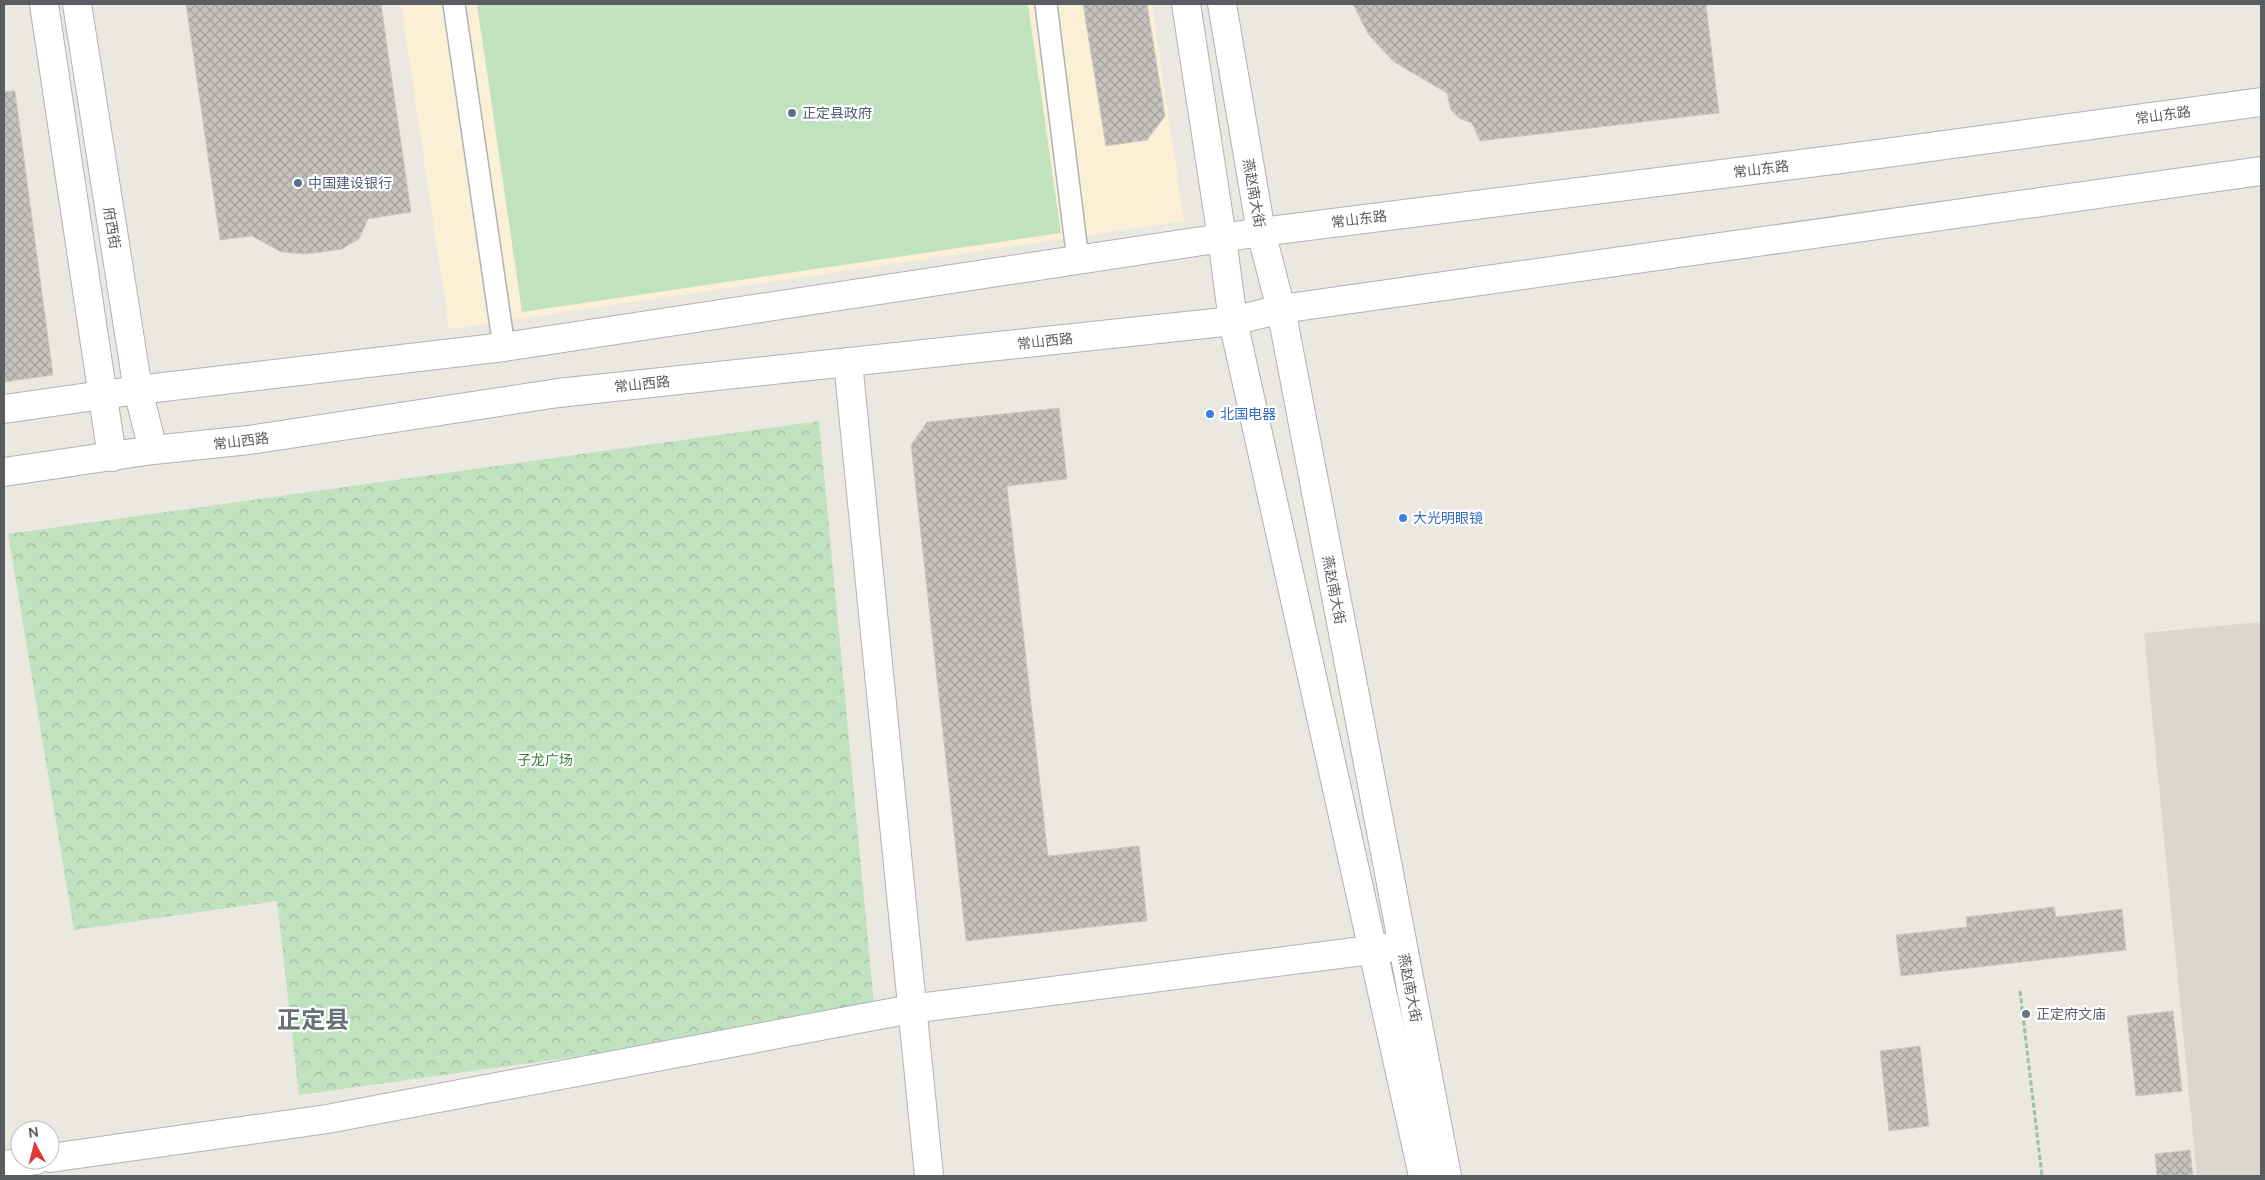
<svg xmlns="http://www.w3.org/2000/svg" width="2265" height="1180" viewBox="0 0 2265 1180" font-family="'DM Sans','Noto Sans SC',sans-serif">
  <defs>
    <pattern id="park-crowns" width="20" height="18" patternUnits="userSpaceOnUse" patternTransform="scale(1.25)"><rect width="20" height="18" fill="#c0e2be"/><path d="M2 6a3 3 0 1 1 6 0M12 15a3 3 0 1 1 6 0" fill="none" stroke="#9fba9e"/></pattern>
    <pattern id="building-cross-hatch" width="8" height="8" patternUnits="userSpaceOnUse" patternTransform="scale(1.25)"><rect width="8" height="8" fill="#c6c3be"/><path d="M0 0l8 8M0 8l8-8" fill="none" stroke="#a4a29e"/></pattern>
  </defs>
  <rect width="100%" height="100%" fill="#ebe8e1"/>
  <polygon fill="#fbf0d6" points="401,4 1152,4 1184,221 449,329"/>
  <polygon fill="#dbd7cf" points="2261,622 2261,1176 2197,1176 2144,633"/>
  <polygon fill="#c0e2be" points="477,4 1028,4 1061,233 522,312"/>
  <polygon fill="url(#park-crowns)" points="819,421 875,1015 299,1095 277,901 74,930 8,534"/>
  <g fill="url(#building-cross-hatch)" stroke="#d0cac0">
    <polygon points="186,4 381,4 411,212 368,219 359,239 342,249 322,252 304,254 281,252 252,236 220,240"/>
    <polygon points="1083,4 1147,4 1165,116 1147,140 1106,146"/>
    <polygon points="1353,4 1706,4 1719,113 1480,141 1472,123 1459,118 1451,110 1447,93 1394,62 1368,34"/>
    <polygon points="15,91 53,375 4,382 4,92"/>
    <polygon points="1059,408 1067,479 1007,486 1048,856 1139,846 1147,921 966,941 911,445 927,422"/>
    <polygon points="2054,907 2056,917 2122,909 2126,950 1901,976 1896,935 1967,927 1966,917"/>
    <polygon points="2173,1011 2182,1091 2136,1096 2127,1016"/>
    <polygon points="1920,1046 1929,1126 1889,1131 1880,1051"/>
    <polygon points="2190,1150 2193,1176 2157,1176 2155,1154"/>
  </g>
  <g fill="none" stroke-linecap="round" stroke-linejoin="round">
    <defs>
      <g id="service">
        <polyline points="454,4 504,347"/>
        <polyline points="1046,4 1078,260"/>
      </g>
      <g id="minor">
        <polyline points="848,362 929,1176"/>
        <polyline points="50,1158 327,1119 911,1009 1402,946"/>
        <polyline points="4,1165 36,1160"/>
      </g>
      <g id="tertiary">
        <polyline points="44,4 112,457"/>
        <polyline points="77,4 138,390 153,450"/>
      </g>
      <g id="secondary">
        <polyline points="1186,4 1222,238 1233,321 1423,1176"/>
        <polyline points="1222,4 1261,232 1281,309 1447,1176"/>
        <polyline points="4,409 138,390 504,347 1261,232 1856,157 2261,102"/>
        <polyline points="4,472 153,450 249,440 558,393 1233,321 1281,309 2261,171"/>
      </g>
    </defs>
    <use href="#service" stroke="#afb2b6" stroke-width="24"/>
    <use href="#minor" stroke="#afb2b6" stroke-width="30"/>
    <use href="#tertiary" stroke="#afb2b6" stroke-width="30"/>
    <use href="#secondary" stroke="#aeb1b6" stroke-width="30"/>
    <polyline stroke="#99c2a2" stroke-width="3" stroke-dasharray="5 2.5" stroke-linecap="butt" points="2020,991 2042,1176"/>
    <use href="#service" stroke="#fff" stroke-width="21"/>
    <use href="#minor" stroke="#fff" stroke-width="28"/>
    <use href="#tertiary" stroke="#fff" stroke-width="28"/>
    <use href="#secondary" stroke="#fff" stroke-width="28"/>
  </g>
  <g fill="#5c6f8a" stroke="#fff" stroke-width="2">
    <circle cx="792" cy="113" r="5"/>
    <circle cx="298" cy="183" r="5"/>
  </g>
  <g fill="#3f7fe0" stroke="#fff" stroke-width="2">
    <circle cx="1210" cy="414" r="5"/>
    <circle cx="1403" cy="518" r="5"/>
  </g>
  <circle fill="#6b7280" stroke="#fff" stroke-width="2" cx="2026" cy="1014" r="5"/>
  <g text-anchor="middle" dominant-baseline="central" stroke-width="4.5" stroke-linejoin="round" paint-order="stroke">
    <g font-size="14" fill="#4e5e75" stroke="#fff" text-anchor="start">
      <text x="802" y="113">正定县政府</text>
      <text x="308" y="183">中国建设银行</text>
    </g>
    <g font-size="14" fill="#595d61" stroke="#fff">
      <text transform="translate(2163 115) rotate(-8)">常山东路</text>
      <text transform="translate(1761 169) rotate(-7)">常山东路</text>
      <text transform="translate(1254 193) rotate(80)">燕赵南大街</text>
      <text transform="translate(1359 219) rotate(-7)">常山东路</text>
      <text transform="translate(112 228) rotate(81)">府西街</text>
      <text transform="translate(1045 341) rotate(-6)">常山西路</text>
      <text transform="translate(642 384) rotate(-6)">常山西路</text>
      <text transform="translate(241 441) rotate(-7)">常山西路</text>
      <text transform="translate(1334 590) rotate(79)">燕赵南大街</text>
      <text transform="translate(1410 988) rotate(79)">燕赵南大街</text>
    </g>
    <g font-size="14" fill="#366cbe" stroke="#fff" text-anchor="start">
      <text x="1220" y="414">北国电器</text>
      <text x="1413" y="518">大光明眼镜</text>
    </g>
    <g font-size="14" fill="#3a8039" stroke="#fff">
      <text x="545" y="760">子龙广场</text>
    </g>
    <g font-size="14" fill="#5b616d" stroke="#fff" text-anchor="start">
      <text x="2036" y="1014">正定府文庙</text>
    </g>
    <g font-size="24" font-weight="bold" fill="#6a6f73" stroke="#fff">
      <text x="313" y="1019">正定县</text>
    </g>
  </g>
  <rect width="2265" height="1180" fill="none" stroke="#595d61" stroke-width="10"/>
  <g transform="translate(35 1145) rotate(353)"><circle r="24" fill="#ffffff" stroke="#bdbec0"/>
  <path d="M0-4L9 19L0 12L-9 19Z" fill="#dd3935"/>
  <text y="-8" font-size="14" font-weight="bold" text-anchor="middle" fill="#595d61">N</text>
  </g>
</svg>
